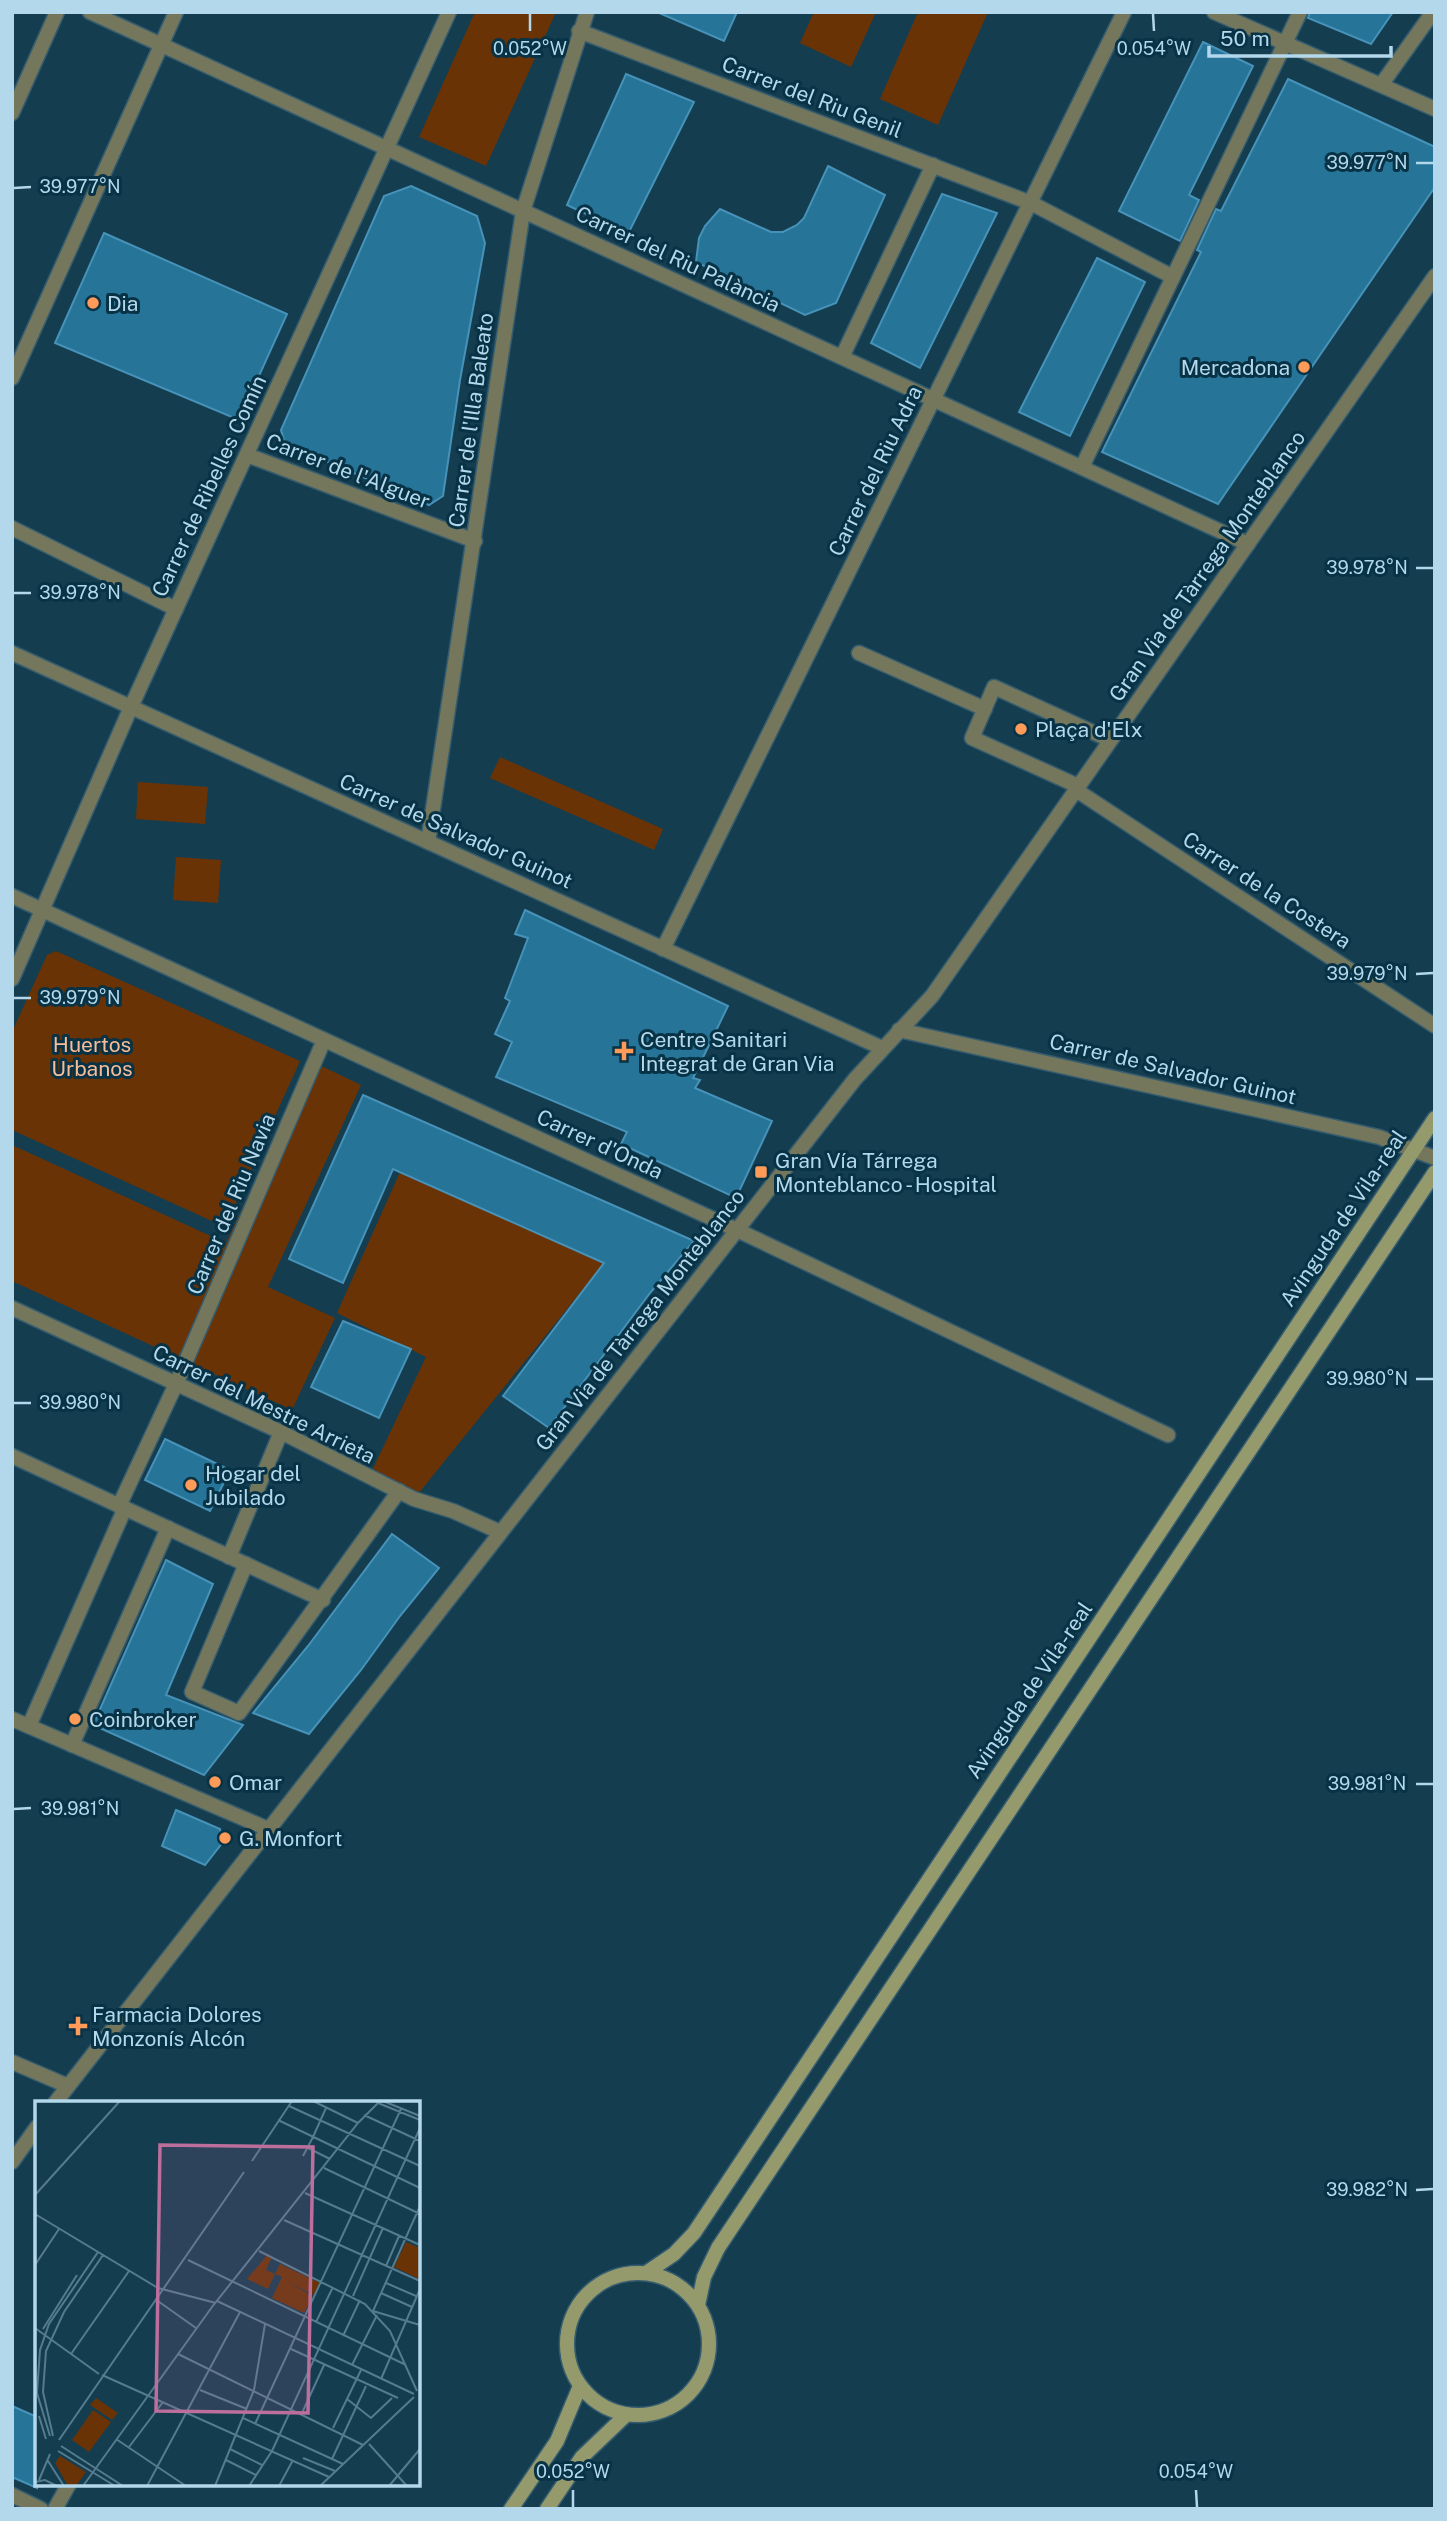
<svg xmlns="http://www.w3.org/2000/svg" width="1447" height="2521" viewBox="0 0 1447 2521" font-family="'Public Sans',sans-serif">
  <rect width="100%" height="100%" fill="#153d50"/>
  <g fill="#6a3306">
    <polygon points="475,12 556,12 486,166 419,137"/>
    <polygon points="814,12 876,12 851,67 800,43"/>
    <polygon points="918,12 988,12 938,125 880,99"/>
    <polygon points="500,757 663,829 654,850 490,778"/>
    <polygon points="138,782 208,787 205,824 136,819"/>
    <polygon points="176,857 221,860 218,903 173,900"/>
    <polygon points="56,951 300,1061 225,1227 12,1130 12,1032 47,955"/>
    <polygon points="311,1061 361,1085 268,1287 335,1318 292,1410 12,1281 12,1145 226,1243"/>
    <polygon points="400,1172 604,1263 414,1499 369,1477 426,1357 337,1313"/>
  </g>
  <g fill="#267498" stroke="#4792b8" stroke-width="2">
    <polygon points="657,12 737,12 724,41"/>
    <polygon points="1310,12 1393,12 1371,44 1308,18"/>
    <polygon points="1203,42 1253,66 1189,195 1199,200 1180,241 1119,211"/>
    <polygon points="626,74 694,102 628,234 567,205"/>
    <polygon points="1288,79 1435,147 1435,187 1218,504 1102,452 1201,252 1197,250 1216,209 1221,211"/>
    <polygon points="828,166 885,195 836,303 805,315 696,262 699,238 705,226 720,209 771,232 783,232 797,225 804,218"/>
    <polygon points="411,186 477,216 485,243 460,380 443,496 429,505 285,444 281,430 384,196"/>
    <polygon points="942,194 997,213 920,368 871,343"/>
    <polygon points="104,233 287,314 239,420 55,343"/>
    <polygon points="1097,258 1145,282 1070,436 1019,412"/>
    <polygon points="525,910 728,1006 693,1078 700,1080 695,1088 772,1121 736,1198 621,1144 627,1132 496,1077 512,1042 495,1034 510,1001 505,998 528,938 515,934"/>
    <polygon points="363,1095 694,1241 650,1293 549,1428 503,1396 604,1263 393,1169 343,1283 289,1259"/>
    <polygon points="343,1321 411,1349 379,1418 311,1387"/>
    <polygon points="165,1439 230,1470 210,1511 145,1480"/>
    <polygon points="392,1534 439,1568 400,1616 361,1670 309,1734 253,1713 308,1646"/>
    <polygon points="166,1560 213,1584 166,1695 243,1725 204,1775 93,1725"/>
    <polygon points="176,1810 220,1829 223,1842 205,1865 162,1846"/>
    <polygon points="12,2406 37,2417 37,2488 12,2477"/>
  </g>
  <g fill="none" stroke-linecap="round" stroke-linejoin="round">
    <defs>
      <g id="pedestrian">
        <polyline points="1031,203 1173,277"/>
        <polyline points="842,357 933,165"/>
        <polyline points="247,455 475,541"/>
        <polyline points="1082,467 1300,12"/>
        <polyline points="859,653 985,709"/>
        <polyline points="1078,786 972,738 994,687 1110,740"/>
        <polyline points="12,1456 323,1600"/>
        <polyline points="119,1506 176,1384 324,1040"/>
        <polyline points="229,1557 281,1432"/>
        <polyline points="246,1564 192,1692 239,1713 399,1491"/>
        <polyline points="29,1726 125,1508"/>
        <polyline points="72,1745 168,1528"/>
      </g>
      <g id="minor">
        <polyline points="90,12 1248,544"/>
        <polyline points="1214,12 1435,109"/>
        <polyline points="579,31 1031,203"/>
        <polyline points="1381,85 1433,12"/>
        <polyline points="12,113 57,12"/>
        <polyline points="12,378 176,12"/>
        <polyline points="12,528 176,609"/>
        <polyline points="12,653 882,1048"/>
        <polyline points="1076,790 1435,1026"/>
        <polyline points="428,842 523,211 587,12"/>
        <polyline points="12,896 737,1230 1168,1435"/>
        <polyline points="663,949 1124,12"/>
        <polyline points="12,979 131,707 449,12"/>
        <polyline points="12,1308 281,1432 414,1499 453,1511 500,1532"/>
        <polyline points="12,1719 268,1829"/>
        <polyline points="12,2062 68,2086"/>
        <polyline points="12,2495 41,2509"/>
        <polyline points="55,2509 69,2484"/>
      </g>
      <g id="tertiary">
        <polyline points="899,1030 1379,1137 1435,1158"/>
        <polyline points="55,2103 855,1079 932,996 1435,276"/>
        <polyline points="12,2162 37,2127"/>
      </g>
      <g id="secondary">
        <circle cx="638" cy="2344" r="71"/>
        <polyline points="646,2273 674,2254 694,2233 1435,1118"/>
        <polyline points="698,2305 704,2277 718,2248 1435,1172"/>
        <polyline points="511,2509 557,2441 580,2386"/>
        <polyline points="547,2509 582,2457 626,2415"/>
      </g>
    </defs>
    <use href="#pedestrian" stroke="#355c6f" stroke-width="17"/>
    <use href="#minor" stroke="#355c6f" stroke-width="17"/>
    <use href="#tertiary" stroke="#355c6f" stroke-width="17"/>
    <use href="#secondary" stroke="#355c6f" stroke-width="17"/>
    <use href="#pedestrian" stroke="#74775b" stroke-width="14"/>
    <use href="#minor" stroke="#74775b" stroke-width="14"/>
    <use href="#tertiary" stroke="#74775b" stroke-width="14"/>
    <use href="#secondary" stroke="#959a6c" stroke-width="14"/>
  </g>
  <path fill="none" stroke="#b4d8eb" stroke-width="2.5" d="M530,14v17M1153,14l1,17M1416,163h17M14,188l17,-1M1416,568h17M14,593h17M1416,974l17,-1M14,998h17M1416,1379h17M14,1403h17M1416,1784h17M14,1809l17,-1M1416,2190l17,-1M573,2490v17M1196,2490l1,17"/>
  <g fill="#ff9b59" stroke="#083245" stroke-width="2.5">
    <circle cx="93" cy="303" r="7"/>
    <circle cx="1304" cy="367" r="7"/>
    <circle cx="1021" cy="729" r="7"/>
    <path d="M620.5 1040.5h7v7h7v7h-7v7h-7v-7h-7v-7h7z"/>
    <rect x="754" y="1165" width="14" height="14" rx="3.5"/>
    <circle cx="191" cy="1485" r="7"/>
    <circle cx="75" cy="1719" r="7"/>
    <circle cx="215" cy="1782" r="7"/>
    <circle cx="225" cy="1838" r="7"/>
    <path d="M74.5 2015.5h7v7h7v7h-7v7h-7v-7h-7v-7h7z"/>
  </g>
  <g text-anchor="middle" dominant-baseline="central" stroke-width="6" stroke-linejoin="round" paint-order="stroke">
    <g font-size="21" fill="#b4d8eb" stroke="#083245">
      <text transform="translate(812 97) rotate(21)">Carrer del Riu Genil</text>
      <text transform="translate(678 259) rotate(25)">Carrer del Riu Palància</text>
      <text transform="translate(471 420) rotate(-82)">Carrer de l'Illa Baleato</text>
      <text transform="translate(348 471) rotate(21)">Carrer de l'Alguer</text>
      <text transform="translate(875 471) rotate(-64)">Carrer del Riu Adra</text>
      <text transform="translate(209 486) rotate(-65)">Carrer de Ribelles Comín</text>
      <text transform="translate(1207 566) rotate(-55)">Gran Via de Tàrrega Monteblanco</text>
      <text transform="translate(456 831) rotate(24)">Carrer de Salvador Guinot</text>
      <text transform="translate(1267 890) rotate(33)">Carrer de la Costera</text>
      <text transform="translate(1173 1069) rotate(13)">Carrer de Salvador Guinot</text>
      <text transform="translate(600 1144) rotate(25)">Carrer d'Onda</text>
      <text transform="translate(231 1204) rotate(-67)">Carrer del Riu Navia</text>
      <text transform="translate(1343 1218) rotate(-56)">Avinguda de Vila-real</text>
      <text transform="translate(640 1320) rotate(-52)">Gran Via de Tàrrega Monteblanco</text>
      <text transform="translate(264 1404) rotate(26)">Carrer del Mestre Arrieta</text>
      <text transform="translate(1029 1690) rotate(-56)">Avinguda de Vila-real</text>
    </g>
    <g font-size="21" fill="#b4d8eb" stroke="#083245" text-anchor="start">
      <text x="107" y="303">Dia</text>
      <text x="1290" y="367" text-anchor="end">Mercadona</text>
      <text x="1035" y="729">Plaça d'Elx</text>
      <text x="640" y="1039">Centre Sanitari<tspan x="640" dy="24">Integrat de Gran Via</tspan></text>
      <text x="775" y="1160">Gran Vía Tárrega<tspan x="775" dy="24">Monteblanco - Hospital</tspan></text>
      <text x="205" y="1473">Hogar del<tspan x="205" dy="24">Jubilado</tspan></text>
      <text x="89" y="1719">Coinbroker</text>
      <text x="229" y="1782">Omar</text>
      <text x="239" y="1838">G. Monfort</text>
      <text x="92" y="2014">Farmacia Dolores<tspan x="92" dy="24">Monzonís Alcón</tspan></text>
    </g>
    <g font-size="21" fill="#f8bc97" stroke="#083245">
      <text x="92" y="1044">Huertos<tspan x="92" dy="24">Urbanos</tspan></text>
    </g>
  </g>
  <g transform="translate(35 2101)">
    <rect width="385" height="385" fill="#153d50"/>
    <path d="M371,141l14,6 -1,31 -25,-12zM233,153l4,3 -6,13 9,4 5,-10 40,19 -6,12 -27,-13 26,14 -9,17 -32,-15 10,-21 -7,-3 -7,15 -21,-10zM61,297l22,15 -6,7 -22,-15zM58,309l18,12 -22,30 -17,-12zM25,355l26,16 -10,14h-8l-13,-23z" fill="#6a3306"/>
    <path fill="none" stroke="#557b8e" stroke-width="2" d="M278,0l45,22M348,0l37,15M343,2l42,17M254,5l131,60M329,14l56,26M243,19l142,68M278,36l13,-29M273,47l22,11M268,55l10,-19M217,60l40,-60M289,67l96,46M270,92l115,52M0,94l85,-94M385,105l-47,105 47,14M0,113l123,74 58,15M249,119l136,61M224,150l106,53 25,27 27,60M153,159l218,105M0,164l24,-36M351,165l13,-30M351,182l30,13M346,192l31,14M318,195l30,-68M120,198l41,29M182,200l197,93M281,221l17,-35M0,227l64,46M8,228l34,-54M308,235l17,-36M256,248l107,49M36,253l58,-83M143,253l185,91M317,264l25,-50M67,274l227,102M346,278l39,-90M165,289l47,19M312,298l24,19 21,-20M267,312l22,-48M4,315l7,23M208,317l100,46M220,323l146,-315M298,327l28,-58M15,335l-13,-43 3,-43 9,-26 49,-72M18,335l-10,-44 3,-41 18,-39 39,-57M81,338l70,47M24,339l185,-268M334,343l38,42M26,345l62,40M94,346l34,-45M195,348l32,16M23,350l57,35M268,357l32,13M297,358l34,-73M191,359l30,15M13,360l16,25M4,379l11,-26M0,381l10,-2 12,6M48,385l129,-179 146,-184 22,-22M112,385l93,-174M180,385l39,-96 11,-66M214,385l23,-35 148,-323M244,385l14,-26M285,385l94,-89M354,385l31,-37"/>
    <path fill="#bc6e9c" fill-opacity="0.15" stroke="#bc6e9c" stroke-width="3.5" d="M125,44l153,2 -5,266 -152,-2z"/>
    <rect width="385" height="385" fill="none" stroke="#b4d8eb" stroke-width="3.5"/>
  </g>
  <g font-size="18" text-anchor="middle" fill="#b4d8eb" stroke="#083245" stroke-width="6" stroke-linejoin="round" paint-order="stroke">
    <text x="530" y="55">0.052°W</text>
    <text x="1154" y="55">0.054°W</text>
    <text x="1367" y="169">39.977°N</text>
    <text x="80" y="193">39.977°N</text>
    <text x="1367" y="574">39.978°N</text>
    <text x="80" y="599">39.978°N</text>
    <text x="1367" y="980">39.979°N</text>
    <text x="80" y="1004">39.979°N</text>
    <text x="1367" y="1385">39.980°N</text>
    <text x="80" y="1409">39.980°N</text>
    <text x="1367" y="1790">39.981°N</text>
    <text x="80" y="1815">39.981°N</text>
    <text x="1367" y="2196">39.982°N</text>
    <text x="573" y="2478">0.052°W</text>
    <text x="1196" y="2478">0.054°W</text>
  </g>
  <rect width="1447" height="2521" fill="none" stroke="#b4d8eb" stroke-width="28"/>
  <path d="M1209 46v10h182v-10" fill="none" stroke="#b4d8eb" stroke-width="3.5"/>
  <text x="1220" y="46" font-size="21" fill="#b4d8eb" stroke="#083245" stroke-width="5" paint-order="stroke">50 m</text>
</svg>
